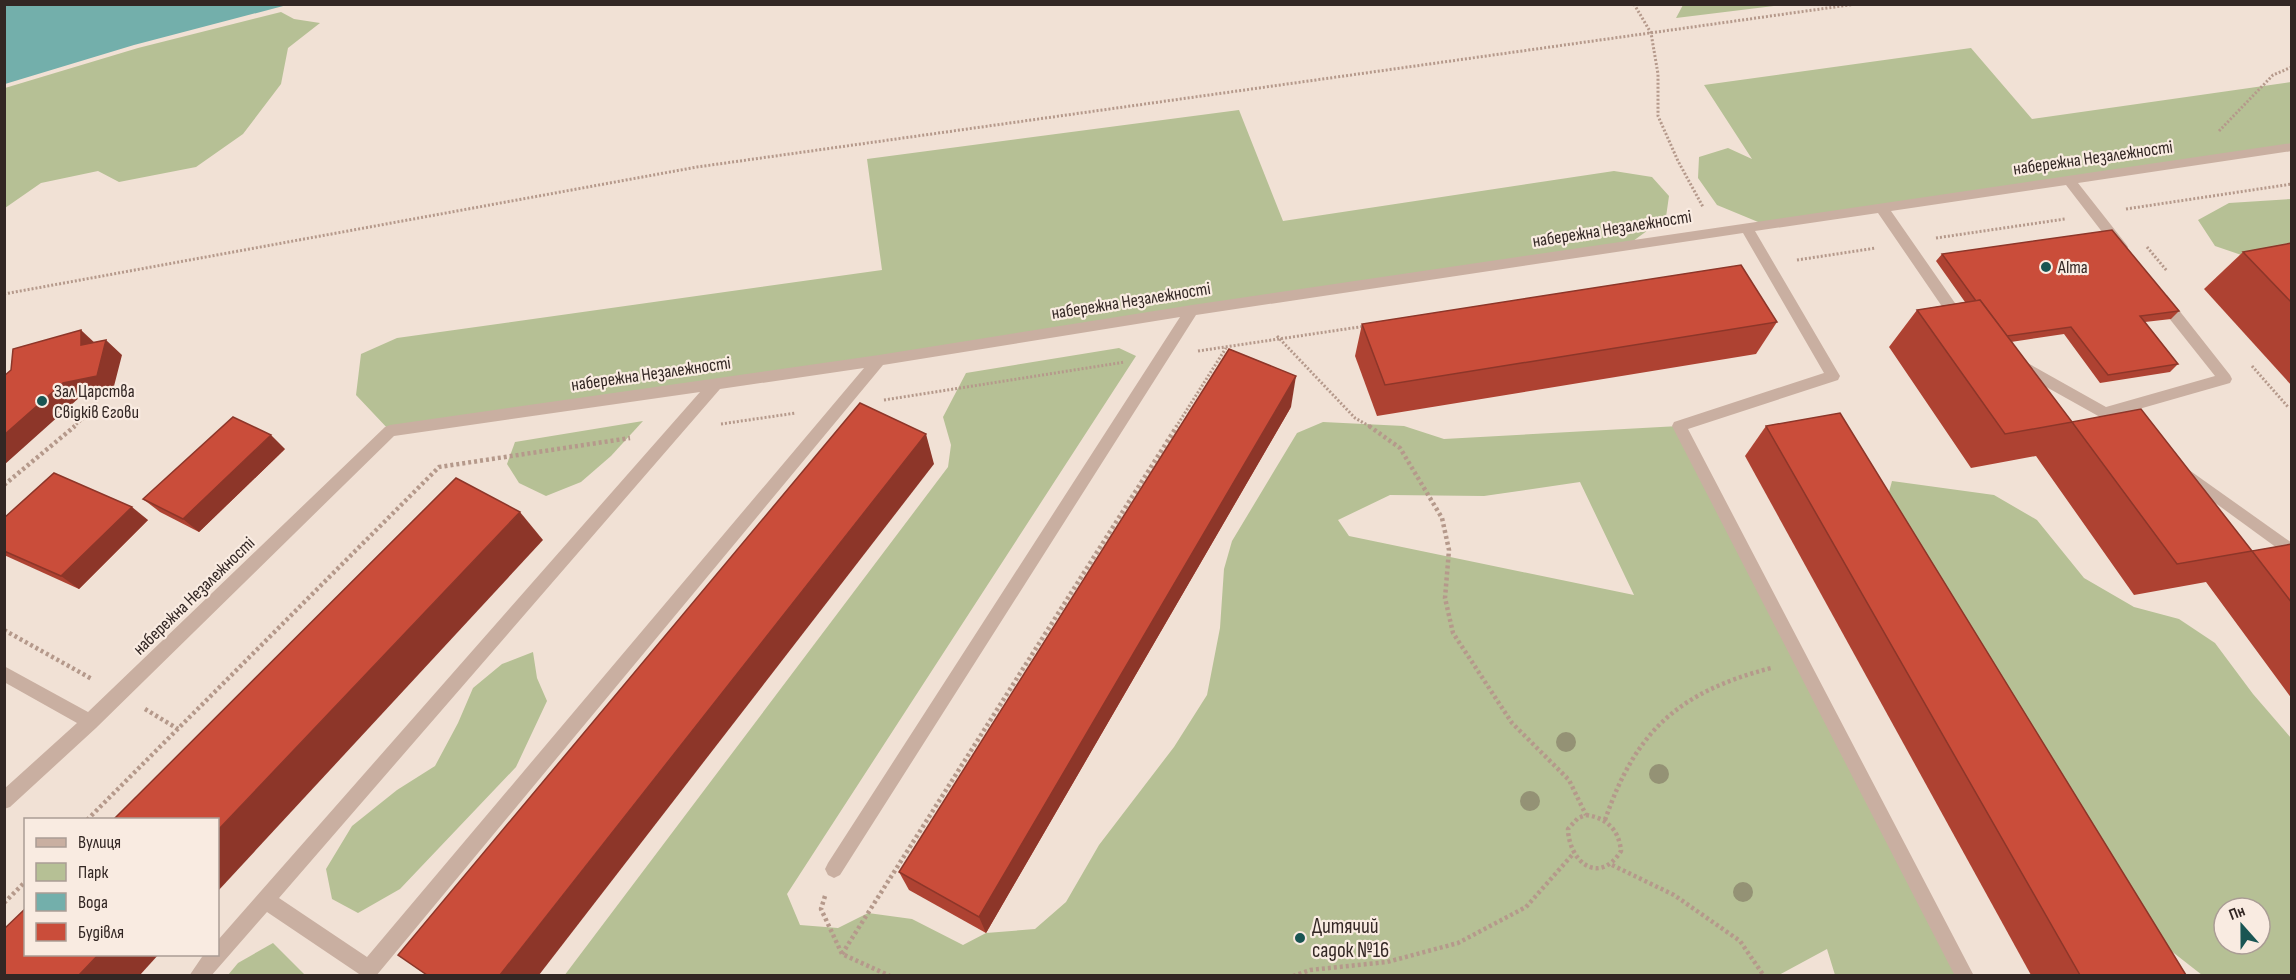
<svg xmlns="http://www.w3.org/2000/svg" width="2296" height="980" viewBox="0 0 2296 980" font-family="'Sofia Sans Condensed',sans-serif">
  <rect width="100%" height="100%" fill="#f1e1d5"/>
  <g fill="#b6c095" fill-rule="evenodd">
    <polygon points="1683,5 1683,4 1782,5 1676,18"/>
    <polygon points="281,12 294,19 320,23 288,48 281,84 243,134 196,167 119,182 98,171 41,183 5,208 5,88 138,48"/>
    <polygon points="1971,48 2032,119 2291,82 2291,148 1763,224 1717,205 1698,178 1699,157 1728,148 1752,159 1704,85"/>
    <polygon points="1239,110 1283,221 1614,171 1652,177 1669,196 1666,217 1629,244 390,431 356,395 361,354 397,338 882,270 867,159"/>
    <polygon points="2291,199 2291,288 2259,261 2215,246 2198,220 2229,203"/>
    <path d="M1119,348l17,8 -349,538 13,31 38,3 30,-15 44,6 51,26 23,-12 49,-4 31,-27 33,-57 75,-98 33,-52 13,-67 4,-59 8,-28 65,-108 26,-11 81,4 40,13 235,-13 286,549h-130l-8,-26 -50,27h-1213l384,-509 3,-22 -8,-28 23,-44zM1580,482l54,113 -285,-59 -11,-16 52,-25 94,1z"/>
    <polygon points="643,421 611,456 581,482 546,496 519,483 507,464 515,442"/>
    <path d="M1892,481l102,14 43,25 47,58 50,29 45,12 36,24 38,51 38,44v237h-89l-32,-25 -287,-436zM2224,908h36v36h-36z"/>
    <polygon points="533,652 537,678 547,701 516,767 400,889 358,913 332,899 326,869 352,826 397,790 435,766 458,723 473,688 502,664"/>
    <polygon points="273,943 305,975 228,975 238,963"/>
  </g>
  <polygon fill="#73afab" points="5,4 287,4 287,5 134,45 5,84"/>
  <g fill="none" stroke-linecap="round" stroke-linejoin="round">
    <g stroke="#b5998b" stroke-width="3" stroke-dasharray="2 2" stroke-linecap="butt">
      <polyline points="1634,4 1651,33 1658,74 1658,116 1678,161 1703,207"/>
      <polyline points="2219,131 2273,75 2292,67"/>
      <polyline points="2126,209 2292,184"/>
      <polyline points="1936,238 2065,219"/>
      <polyline points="2147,247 2167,271"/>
      <polyline points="1797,260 1876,248"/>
      <polyline points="4,294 697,167 1856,4"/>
      <polyline points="1277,336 1355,418 1371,427"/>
      <polyline points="1198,351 1366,326"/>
      <polyline points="2252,366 2288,407"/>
      <polyline points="884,400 1125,362"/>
      <polyline points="721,424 796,413"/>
      <polyline points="73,427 96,408"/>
      <polyline points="1176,427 1226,348"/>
    </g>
    <g stroke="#b5998b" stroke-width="4.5" stroke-dasharray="3 3" stroke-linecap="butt">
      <polyline points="1369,426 1400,448 1442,518 1449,550 1445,598 1453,633 1512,723 1569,780 1586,815"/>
      <polyline points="4,485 75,426"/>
      <polyline points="4,630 92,679"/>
      <polyline points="145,709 178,729"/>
      <path d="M1586,815c21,3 33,15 35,36 -22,35 -52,11 -53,-22l10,-11z"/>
      <polyline points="87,820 439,467 630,438"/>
      <path d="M1605,820c31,-90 74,-128 166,-152"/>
      <polyline points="1612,865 1674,895 1740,941 1764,976"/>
      <polyline points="825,896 821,909 842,954 890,976"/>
      <polyline points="4,903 26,881"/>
      <polyline points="842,954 1177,426"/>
      <polyline points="1293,976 1310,970 1387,962 1458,943 1526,907 1573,854"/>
    </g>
    <g fill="#c9afa1" fill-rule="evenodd">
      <path d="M2292,143v8l-214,32 48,61 2,3 -2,3h-10l-50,-65 -175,26 73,105 2,4 -2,4h-10l-76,-111 -123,18 85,145 -2,4 -150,49 286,547h-19l-283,-550 2,-4 150,-49 -81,-140 -547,82 -356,560 -6,3 -6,-3 -3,-6 3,-6 352,-546 -297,48 -507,611h-14l-95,-64 -56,64h-22l15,-22h14v-14l482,-548 -306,44 -298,292 -86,79 -6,2v-20l73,-66 -73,-41v-16l84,46 297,-285 5,-2 489,-70 313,-50zM864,368l-497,589 -88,-59 441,-509z"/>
      <polygon points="2162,294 2167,295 2230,375 2232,379 2230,383 2118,415 2132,428 2130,432 2125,434 2100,417 2014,369 2012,365 2014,361 2024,361 2106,407 2215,376 2157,303 2155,299 2157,295"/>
      <polygon points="2182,465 2292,543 2292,559 2177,475 2175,471 2177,467"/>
    </g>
  </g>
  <g fill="#949275">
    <circle cx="1566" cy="742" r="10"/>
    <circle cx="1659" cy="774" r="10"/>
    <circle cx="1530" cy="801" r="10"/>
    <circle cx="1743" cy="892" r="10"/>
  </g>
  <g fill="#ae4232">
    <polygon points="2292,243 2292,386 2204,289 2243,252"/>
    <polygon points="1942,254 2179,311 2171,319 2145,322 2178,364 2170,372 2100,383 2064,334 2011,342 2072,422 2252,551 2292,544 2292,699 2206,582 2134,595 2036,456 1971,468 1889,347 1917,310 1965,302 1936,261"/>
    <polygon points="1777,322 1756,354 1377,416 1355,356 1362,324"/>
    <polygon points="1291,407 986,933 909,890 899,872"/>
    <polygon points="1766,426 2186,975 2031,975 1745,456"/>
    <polygon points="285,449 199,532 160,512 143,499"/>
    <polygon points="4,518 148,520 79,589 4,555"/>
  </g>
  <g fill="#8d3629">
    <polygon points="81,330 97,345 81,345"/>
    <polygon points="106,340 122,355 113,390 80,397 4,465 4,435"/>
    <polygon points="1296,376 1291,407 986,933 979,917"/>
    <polygon points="926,434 934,464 539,975 500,975"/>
    <polygon points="271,435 285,449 199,532 183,519"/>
    <polygon points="132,507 148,520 79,589 61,576"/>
    <polygon points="520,512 543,540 218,891 218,830"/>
    <polygon points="99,954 159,954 140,975 79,975"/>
  </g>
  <g fill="#ca4d3a" stroke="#8d3629" stroke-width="1.5">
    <polygon points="2112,230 2179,311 2140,316 2178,364 2108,375 2071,327 2007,336 1980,300 1976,301 1942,254"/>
    <polygon points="2292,243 2292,303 2243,252"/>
    <polygon points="1741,265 1777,322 1385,385 1362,324"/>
    <polygon points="1980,300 2072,422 2141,409 2252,551 2177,564 2072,422 2005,434 1917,310"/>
    <polygon points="81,330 81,345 106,340 97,376 63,383 4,435 4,376 11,370 13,349"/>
    <polygon points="1229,349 1296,376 979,917 899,872"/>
    <polygon points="860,403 926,434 500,975 427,975 398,955"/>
    <polygon points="1840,413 2186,975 2080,975 1766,426"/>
    <polygon points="233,417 271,435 183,519 143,499"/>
    <polygon points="54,473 132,507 61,576 4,551 4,518"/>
    <polygon points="456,478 520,512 218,830 218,819 114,819"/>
    <polygon points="2292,544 2292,603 2252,551"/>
    <polygon points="26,908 26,954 99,954 79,975 4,975 4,929"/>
  </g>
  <g fill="#195553" stroke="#f9ebe1" stroke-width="2">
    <circle cx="2046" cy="267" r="6"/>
    <circle cx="42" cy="401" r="6"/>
    <circle cx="1300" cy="938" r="6"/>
  </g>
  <g text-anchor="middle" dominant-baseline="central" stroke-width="4.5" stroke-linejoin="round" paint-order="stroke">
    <g font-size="18" fill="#332724" stroke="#f9ebe1">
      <text transform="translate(2093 158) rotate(-8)">набережна Незалежності</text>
      <text transform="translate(1612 229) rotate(-9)">набережна Незалежності</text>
      <text transform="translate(1131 301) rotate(-9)">набережна Незалежності</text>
      <text transform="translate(651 374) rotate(-8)">набережна Незалежності</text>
      <text transform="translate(194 596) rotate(-44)">набережна Незалежності</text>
    </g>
    <g font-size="18" fill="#332724" stroke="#f9ebe1" text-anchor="start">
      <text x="2058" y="267">Alma</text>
      <text x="54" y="391">Зал Царства<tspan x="54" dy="21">Свідків Єгови</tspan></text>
    </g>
    <g font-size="21" fill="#332724" stroke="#f9ebe1" text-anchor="start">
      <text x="1312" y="926">Дитячий<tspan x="1312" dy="24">садок №16</tspan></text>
    </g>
  </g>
  <rect width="2296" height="980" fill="none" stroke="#332724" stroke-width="12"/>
  <rect x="24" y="818" width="195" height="138" fill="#f9ebe1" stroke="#aa9d95" stroke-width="1.5"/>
  <rect x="36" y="838" width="30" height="9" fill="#c9afa1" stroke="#aa9d95" stroke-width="1.5"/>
  <text x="78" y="848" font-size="18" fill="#332724">Вулиця</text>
  <rect x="36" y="863" width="30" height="18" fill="#b6c095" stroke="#aa9d95" stroke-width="1.5"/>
  <text x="78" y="878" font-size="18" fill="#332724">Парк</text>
  <rect x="36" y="893" width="30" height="18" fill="#73afab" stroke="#aa9d95" stroke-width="1.5"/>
  <text x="78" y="908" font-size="18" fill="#332724">Вода</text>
  <rect x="36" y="923" width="30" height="18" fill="#ca4d3a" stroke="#aa9d95" stroke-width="1.5"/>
  <text x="78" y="938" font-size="18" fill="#332724">Будівля</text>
  <g transform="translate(2242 926) rotate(339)"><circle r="28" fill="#f9ebe1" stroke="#aa9d95" stroke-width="1.5"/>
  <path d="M0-4.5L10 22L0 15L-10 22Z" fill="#195553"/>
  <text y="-9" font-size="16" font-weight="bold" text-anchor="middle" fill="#332724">Пн</text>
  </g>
</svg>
